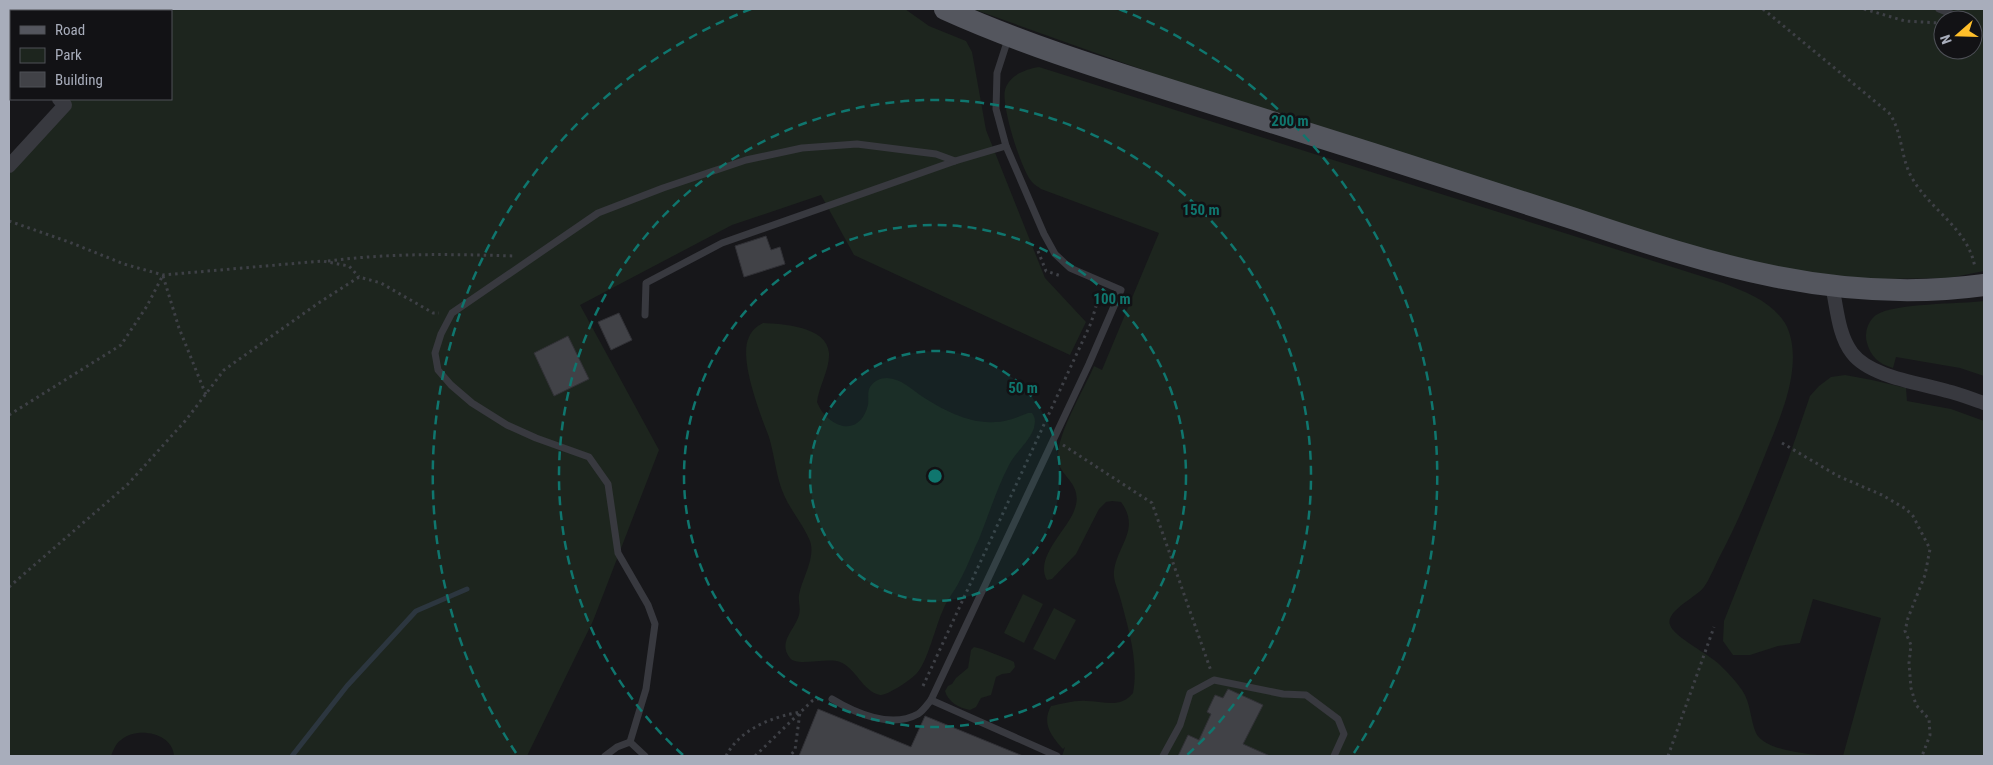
<svg xmlns="http://www.w3.org/2000/svg" width="1993" height="765" viewBox="0 0 1993 765" font-family="'Roboto Condensed',sans-serif">
  <rect width="100%" height="100%" fill="#17171a"/>
  <g fill="#1d251e" fill-rule="evenodd">
    <path d="M47,9h858l24,17 37,15 6,11 14,78 59,148 41,44 -16,33 -216,-100 -33,-60 -89,30 -152,80 79,145 -66,171 -66,135h-353c-1,-23 -37,-30 -53,-16 -5,3 -8,11 -10,16h-102v-582l62,-66 -10,-9h110v-88h-127z"/>
    <path d="M973,9h1011v262l-35,7 -78,1 -67,-7 -97,-19 -488,-156zM1943,20h30v30h-30z"/>
    <path d="M1039,67l684,216c23,9 48,18 62,40 8,14 9,32 7,48 -3,27 -15,54 -25,79 -14,35 -28,70 -46,104 -6,11 -10,23 -17,33 -7,10 -39,24 -34,38 4,12 39,29 50,40 7,7 16,16 22,25 9,13 8,29 14,43 9,18 52,21 70,23h-764l3,-9 -2,2 -2,-2c-11,-13 -19,-24 -10,-41 11,-2 24,-6 35,-5 18,0 34,8 47,-8 6,-32 -5,-65 -13,-96 -2,-8 -7,-16 -6,-26 3,-25 27,-42 7,-69l-9,-1 -6,1 -7,7 -23,45 -24,25 -5,1c-13,-22 20,-50 27,-69 11,-28 -15,-33 -16,-52 -2,-24 26,-69 36,-93l8,4 57,-137 -118,-44c-2,-2 -7,-4 -9,-7 -11,-12 -31,-77 -27,-92 4,-15 21,-21 34,-23z"/>
    <path d="M1984,301v75l-24,-8 -64,-11 -3,11c-14,-4 -22,-11 -26,-25 -3,-10 1,-22 9,-28 18,-12 84,-11 108,-14z"/>
    <path d="M763,323c19,1 64,3 66,30 1,16 -10,33 -12,49 4,10 10,17 20,22 16,7 27,-3 31,-19 1,-6 -1,-13 2,-18 4,-6 10,-9 17,-9 15,1 24,11 36,19 20,13 47,27 72,25 11,0 23,-5 33,-9h4c4,5 3,9 2,15 -5,14 -18,24 -25,37 -12,23 -20,49 -30,74 -7,14 -12,29 -20,43 -5,10 -12,18 -16,28 -7,15 -16,53 -26,63 -5,6 -30,23 -37,22 -18,-4 -24,-27 -40,-33 -12,-5 -44,5 -50,-4 -13,-16 5,-28 9,-43 2,-7 -1,-13 0,-20 3,-17 17,-37 11,-54 -7,-17 -19,-30 -26,-46 -8,-18 -9,-38 -15,-58 -8,-21 -31,-79 -20,-100 3,-7 8,-11 14,-14z"/>
    <polygon points="1845,375 1872,380 1906,388 1907,401 1951,409 1984,421 1984,756 1843,756 1881,618 1813,599 1800,643 1778,646 1750,655 1733,655 1723,641 1724,621 1788,460 1810,396 1819,386 1831,377"/>
    <polygon points="1023,594 1043,604 1024,643 1004,633"/>
    <polygon points="1054,608 1076,620 1055,660 1033,649"/>
    <path d="M974,647l8,2 28,11 4,2 1,5 -5,6 -8,1 -6,3 -5,18 -10,3 -5,9 -6,3c-11,-2 -22,-8 -25,-19l3,-5 4,-2 4,-6 12,-10 3,-18z"/>
  </g>
  <g fill="none" stroke-linecap="round" stroke-linejoin="round">
    <polyline stroke="#2c363f" stroke-width="5" points="292,756 347,686 416,611 467,589"/>
  </g>
  <g fill="#414247" stroke="#313136">
    <polygon points="766,236 771,250 780,247 785,264 744,277 735,246"/>
    <polygon points="619,313 632,340 611,350 598,322"/>
    <polygon points="568,336 589,379 554,396 534,353"/>
    <polygon points="1228,689 1263,705 1243,744 1270,756 1178,756 1188,735 1199,740 1211,714 1207,712 1215,695 1223,698"/>
    <polygon points="818,709 911,747 925,716 1023,756 799,756"/>
  </g>
  <g fill="none" stroke-linecap="round" stroke-linejoin="round">
    <g stroke="#3e4046" stroke-width="3" stroke-dasharray="2.5 4" stroke-linecap="butt">
      <path d="M1763,9l126,104c14,19 11,44 23,65 18,32 57,51 63,90"/>
      <polyline points="1864,9 1905,21 1940,23"/>
      <polyline points="9,221 69,242 124,264 163,275 322,261 349,266 359,277"/>
      <polyline points="1038,251 1046,271 1061,276"/>
      <path d="M328,261c62,-8 123,-7 186,-5"/>
      <polyline points="163,276 179,328 206,395"/>
      <polyline points="9,415 121,345 147,306 163,275"/>
      <polyline points="1782,443 1838,476 1882,495 1906,509 1913,516 1930,549 1925,575 1908,618 1905,631 1911,645 1909,663 1911,688 1916,705 1929,719 1930,735 1922,756"/>
      <polyline points="1063,445 1152,503 1211,671"/>
      <polyline points="9,587 128,484 186,420 224,370 317,304 359,277 381,283 433,313 439,313"/>
      <polyline points="923,686 1091,323 1100,293"/>
      <path d="M726,756c14,-27 46,-39 74,-44l-5,38 -5,6"/>
      <polyline points="755,756 812,701 821,698"/>
      <polyline points="1668,756 1714,627"/>
    </g>
    <g stroke="#38393f" stroke-width="7">
      <polyline points="1939,9 1954,15"/>
      <polyline points="645,315 646,283 722,243 955,161"/>
      <path d="M832,699c23,14 59,30 86,15 5,-3 9,-9 13,-14l158,-336 32,-74 -51,-22 -15,-14 -11,-20 -38,-88 -10,-37 1,-36 11,-34"/>
      <polyline points="931,700 1057,756"/>
      <polyline points="630,742 646,689 655,624 648,605 618,553 608,484 589,457 536,438 507,425 472,403 451,385 438,370 435,353 441,334 452,313 598,213 663,188 746,160 802,148 857,144 936,154 955,161 1006,146"/>
      <polyline points="605,756 617,747 630,742 645,756"/>
      <polyline points="1163,756 1180,725 1190,693 1214,680 1283,694 1306,695 1338,719 1344,734 1334,756"/>
    </g>
    <g stroke="#38393f" stroke-width="14">
      <polyline points="9,166 65,105 59,99"/>
      <path d="M1832,286c5,21 6,49 20,67 18,24 68,30 95,38 13,3 25,8 37,12"/>
    </g>
    <path stroke="#54565e" stroke-width="22" d="M945,9c73,33 149,57 225,81 68,21 135,43 203,64 67,21 134,43 202,65 137,46 263,86 409,66"/>
  </g>
  <circle cx="935" cy="476" r="125" fill="#0f766e" fill-opacity=".12"/>
  <g fill="none" stroke="#0f766e" stroke-width="2.5" stroke-dasharray="9 6">
    <circle cx="935" cy="476" r="125"/>
    <circle cx="935" cy="476" r="251"/>
    <path d="M683 755A376 376 0 1 1 1187 755"/>
    <path d="M516 753A502 502 0 0 1 751 9M1119 9A502 502 0 0 1 1354 753"/>
  </g>
  <circle cx="935" cy="476" r="8" fill="#0f766e" stroke="#121215" stroke-width="2.5"/>
  <g font-size="15" text-anchor="middle" font-weight="bold" fill="#0f766e" stroke="#121215" stroke-width="5" stroke-linejoin="round" paint-order="stroke">
    <text x="1290" y="126">200 m</text>
    <text x="1201" y="215">150 m</text>
    <text x="1112" y="304">100 m</text>
    <text x="1023" y="393">50 m</text>
  </g>
  <rect width="1993" height="765" fill="none" stroke="#a8adbb" stroke-width="20"/>
  <rect x="10" y="10" width="162" height="90" fill="#121215" stroke="#4e5057"/>
  <rect x="20" y="26" width="25" height="8" fill="#54565e" stroke="#4e5057"/>
  <text x="55" y="35" font-size="15" fill="#a8adbb">Road</text>
  <rect x="20" y="48" width="25" height="15" fill="#1d251e" stroke="#4e5057"/>
  <text x="55" y="60" font-size="15" fill="#a8adbb">Park</text>
  <rect x="20" y="72" width="25" height="15" fill="#414247" stroke="#4e5057"/>
  <text x="55" y="85" font-size="15" fill="#a8adbb">Building</text>
  <g transform="translate(1958 35) rotate(250)"><circle r="24" fill="#121215" stroke="#4e5057"/>
  <path d="M0-4L9 19L0 12L-9 19Z" fill="#ffbf2a"/>
  <text y="-8" font-size="14" font-weight="bold" text-anchor="middle" fill="#a8adbb">N</text>
  </g>
</svg>
